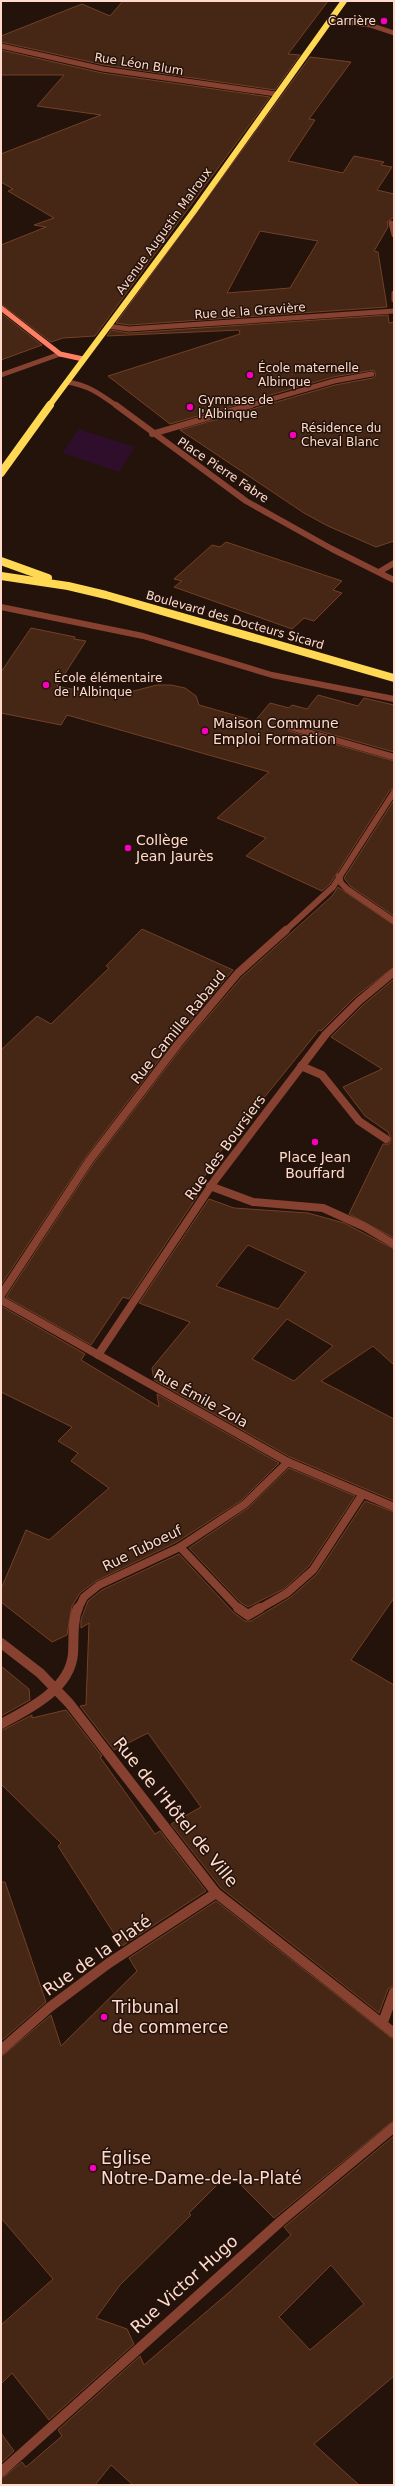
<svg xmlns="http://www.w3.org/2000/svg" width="395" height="2486" viewBox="0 0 395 2486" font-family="'DejaVu Sans',sans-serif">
  <rect width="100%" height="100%" fill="#23130b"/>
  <polygon fill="#2e0e2a" points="79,429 135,447 119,472 62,453"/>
  <g fill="#462615" stroke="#744025" fill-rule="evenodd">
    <polygon points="123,1 328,1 288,54 300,55 275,90 104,65 1,42 1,36 82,4 110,16"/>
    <polygon points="1,50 102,73 270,97 95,336 63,338 51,342 1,304 1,245 46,227 34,225 54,218 8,191 13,189 1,182 1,154 101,115 37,106 64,75 1,75"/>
    <path d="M310,57l41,5 -42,57 6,1 -27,41 55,12 11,-17 30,6 -3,3 11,2 -15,23 17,4v23l-7,5 1,5 -14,24 4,1 9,55 -258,18 -13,-2zM260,231l58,10 -28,47 -63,5z"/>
    <polygon points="1,313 42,345 1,360"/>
    <polygon points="388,315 389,323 394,322 394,541 376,547 328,526 304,513 180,430 335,385 373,378 376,375 374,370 333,377 170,424 108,376 240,334 239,330 107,336 111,330 129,333"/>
    <polygon points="226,542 342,581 333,590 342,593 314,621 304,618 292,629 174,587 182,581 174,579 212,545 220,547"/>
    <polygon points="31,628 75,637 74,639 86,641 57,686 110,697 157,685 171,685 185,688 196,696 199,705 255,721 270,703 289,708 292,705 307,709 318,695 358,706 364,698 394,705 394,752 291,723 287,724 286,728 289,731 394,761 394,788 390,790 330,884 322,891 246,856 266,838 217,818 269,772 67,715 61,725 1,713 1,672"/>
    <polygon points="394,800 394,916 350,886 344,878"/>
    <polygon points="338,887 394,925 394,967 355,997 321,1031 319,1030 220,1152 193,1194 198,1195 129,1299 123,1297 91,1345 6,1297 93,1164 182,1047 242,977 332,896"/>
    <polygon points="142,929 233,970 174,1040 85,1158 1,1285 1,1050 37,1016 51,1024 109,968 106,966"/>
    <polygon points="394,979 394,1238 349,1214 383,1144 389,1144 391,1139 388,1132 365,1116 343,1087 382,1069 331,1037 363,1005"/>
    <path d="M209,1199l25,9 74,5 36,10 50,26v116l-21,-19 -52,35 73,38v82l-104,-44 -136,-77 -2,-12 38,-46 -51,-19zM248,1245l58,27 -28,37 -62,-23zM287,1319l46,27 -39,35 -42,-22z"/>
    <polygon points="1,1306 85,1354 81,1360 159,1407 157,1394 279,1463 242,1500 177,1542 96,1581 80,1593 72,1606 67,1635 52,1642 1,1602 1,1589 26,1530 49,1540 109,1488 71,1461 78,1453 58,1441 72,1427 1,1392"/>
    <polygon points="289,1468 355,1496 309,1566 284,1589 248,1607 240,1602 189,1548 248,1508"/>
    <polygon points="365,1501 394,1512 394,1598 351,1660 394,1685 394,1985 388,1989 379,2013 221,1888 171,1824 201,1807 148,1733 114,1750 80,1706 86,1705 89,1623 81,1628 81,1620 88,1601 102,1590 179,1554 234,1613 245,1621 251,1621 291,1597 317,1574"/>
    <polygon points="1,1666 29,1689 30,1700 1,1716"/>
    <polygon points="66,1710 102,1756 100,1757 155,1834 160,1831 206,1891 122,1946 58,1846 61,1843 1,1784 1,1731 32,1715 32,1718"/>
    <polygon points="1,1882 5,1882 46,2002 1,2041"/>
    <polygon points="216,1901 394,2040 394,2120 274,2218 229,2173 189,2213 191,2215 120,2285 96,2318 127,2329 134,2344 49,2420 12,2373 1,2384 1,2325 53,2279 1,2218 1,2057 51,2015 61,2046 137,1971 129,1958"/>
    <path d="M394,2136v240l-80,68 45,41h-226l-22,-20 -16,20h-94v-6l21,-17 4,5 36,-31 -4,-6 82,-74 4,9 89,-76 58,-54 -7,-8zM331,2265l33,39 -54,46 -31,-33z"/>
    <polygon points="1,2433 14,2451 1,2463"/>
  </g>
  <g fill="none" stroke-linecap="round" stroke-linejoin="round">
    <g stroke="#874131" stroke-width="5">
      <polyline points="330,20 370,25 394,33"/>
      <polyline points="1,46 103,69 276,94"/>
      <polyline points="391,223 394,235"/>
      <polyline points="394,293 394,300"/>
      <polyline points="108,326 129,329 394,311"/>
      <polyline points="1,375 60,354"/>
      <path d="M67,382c21,3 33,12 50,24"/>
      <polyline points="248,406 334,381 372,374"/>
    </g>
    <g stroke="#874131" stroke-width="6">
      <polyline points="116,405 246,501 332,549 394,580"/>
      <polyline points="152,434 251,405"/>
      <polyline points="379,572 394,563"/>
      <polyline points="1,607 143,636 272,675 394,699"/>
      <polyline points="290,727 394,757"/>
      <polyline points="339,876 341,883 347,889 394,921"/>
      <polyline points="285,931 333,887 394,792"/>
    </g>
    <g stroke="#874131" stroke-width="8">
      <polyline points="301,1066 322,1075 359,1121 386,1139"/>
      <polyline points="210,1186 253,1202 323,1208 365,1227 394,1244"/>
      <polyline points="1,1295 89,1161 178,1044 238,973 286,930"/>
      <polyline points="1,1300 288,1462 394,1507"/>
      <polyline points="98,1355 215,1180 326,1034 359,1001 394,972"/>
      <polyline points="180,1547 239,1609"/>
      <polyline points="78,1609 84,1597 99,1585 180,1547 245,1504 288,1462"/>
      <polyline points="259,1609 287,1593 313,1570 362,1495"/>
    </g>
    <g stroke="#874131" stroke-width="10">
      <polyline points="238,1608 248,1615 260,1608"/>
      <polyline points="1,1643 40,1673 69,1703 216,1893 394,2033"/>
      <path d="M1,1724c28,-15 69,-35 72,-70 1,-14 -1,-34 5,-46"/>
      <polyline points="383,2022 394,1992"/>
      <polyline points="1,2050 50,2007 109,1963 216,1893"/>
      <polyline points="1,2472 281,2221 394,2127"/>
    </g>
    <polyline stroke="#ff7f64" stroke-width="5" points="1,308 60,354 83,359"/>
    <polyline stroke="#ffd854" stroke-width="6" points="49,406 194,211 344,1"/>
    <g stroke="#ffd854" stroke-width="8">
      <polyline points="1,473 50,405"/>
      <polyline points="1,561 48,578"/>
      <polyline points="1,576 68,586 106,595 394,678"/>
    </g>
  </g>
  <g fill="#f800bb" stroke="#23130b" stroke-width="1.5">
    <circle cx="384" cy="21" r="4"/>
    <circle cx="250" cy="375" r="4"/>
    <circle cx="190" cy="407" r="4"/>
    <circle cx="293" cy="435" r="4"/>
    <circle cx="46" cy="685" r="4"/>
    <circle cx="205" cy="731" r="4"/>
    <circle cx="128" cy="848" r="4"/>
    <circle cx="315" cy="1142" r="4"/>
    <circle cx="104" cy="2017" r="4"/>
    <circle cx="93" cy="2168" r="4"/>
  </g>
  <g text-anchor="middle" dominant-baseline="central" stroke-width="3" stroke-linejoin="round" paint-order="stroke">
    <g font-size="12" fill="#ffdacd" stroke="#23130b" text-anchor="start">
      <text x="376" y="21" text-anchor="end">Carrière</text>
      <text x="258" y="368">École maternelle<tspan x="258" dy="14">Albinque</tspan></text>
      <text x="198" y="400">Gymnase de<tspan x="198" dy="14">l'Albinque</tspan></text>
      <text x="301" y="428">Résidence du<tspan x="301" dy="14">Cheval Blanc</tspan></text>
      <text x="54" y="678">École élémentaire<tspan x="54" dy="14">de l'Albinque</tspan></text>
    </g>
    <g font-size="12" fill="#ffdacd" stroke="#23130b">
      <text transform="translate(139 64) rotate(9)">Rue Léon Blum</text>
      <text transform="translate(164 231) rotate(-54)">Avenue Augustin Malroux</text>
      <text transform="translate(250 311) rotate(-4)">Rue de la Gravière</text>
      <text transform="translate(223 470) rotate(34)">Place Pierre Fabre</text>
      <text transform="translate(235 620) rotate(16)">Boulevard des Docteurs Sicard</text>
    </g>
    <g font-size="14" fill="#ffdacd" stroke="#23130b" text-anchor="start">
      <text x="213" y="723">Maison Commune<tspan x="213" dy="16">Emploi Formation</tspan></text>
      <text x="136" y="840">Collège<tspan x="136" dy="16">Jean Jaurès</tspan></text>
      <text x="315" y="1157" text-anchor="middle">Place Jean<tspan x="315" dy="16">Bouffard</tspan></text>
    </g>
    <g font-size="14" fill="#ffdacd" stroke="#23130b">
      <text transform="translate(178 1027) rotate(-51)">Rue Camille Rabaud</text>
      <text transform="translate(225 1147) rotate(-54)">Rue des Boursiers</text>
      <text transform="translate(201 1398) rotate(29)">Rue Émile Zola</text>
      <text transform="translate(142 1548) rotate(-26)">Rue Tuboeuf</text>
    </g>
    <g font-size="17" fill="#ffdacd" stroke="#23130b">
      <text transform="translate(176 1812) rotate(51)">Rue de l'Hôtel de Ville</text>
      <text transform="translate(97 1955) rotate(-35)">Rue de la Platé</text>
      <text transform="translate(184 2284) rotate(-42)">Rue Victor Hugo</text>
    </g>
    <g font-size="17" fill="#ffdacd" stroke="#23130b" text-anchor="start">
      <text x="112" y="2007">Tribunal<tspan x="112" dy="20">de commerce</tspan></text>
      <text x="101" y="2158">Église<tspan x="101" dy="20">Notre-Dame-de-la-Platé</tspan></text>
    </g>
  </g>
  <rect width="395" height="2486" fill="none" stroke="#ffdacd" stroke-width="4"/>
</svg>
